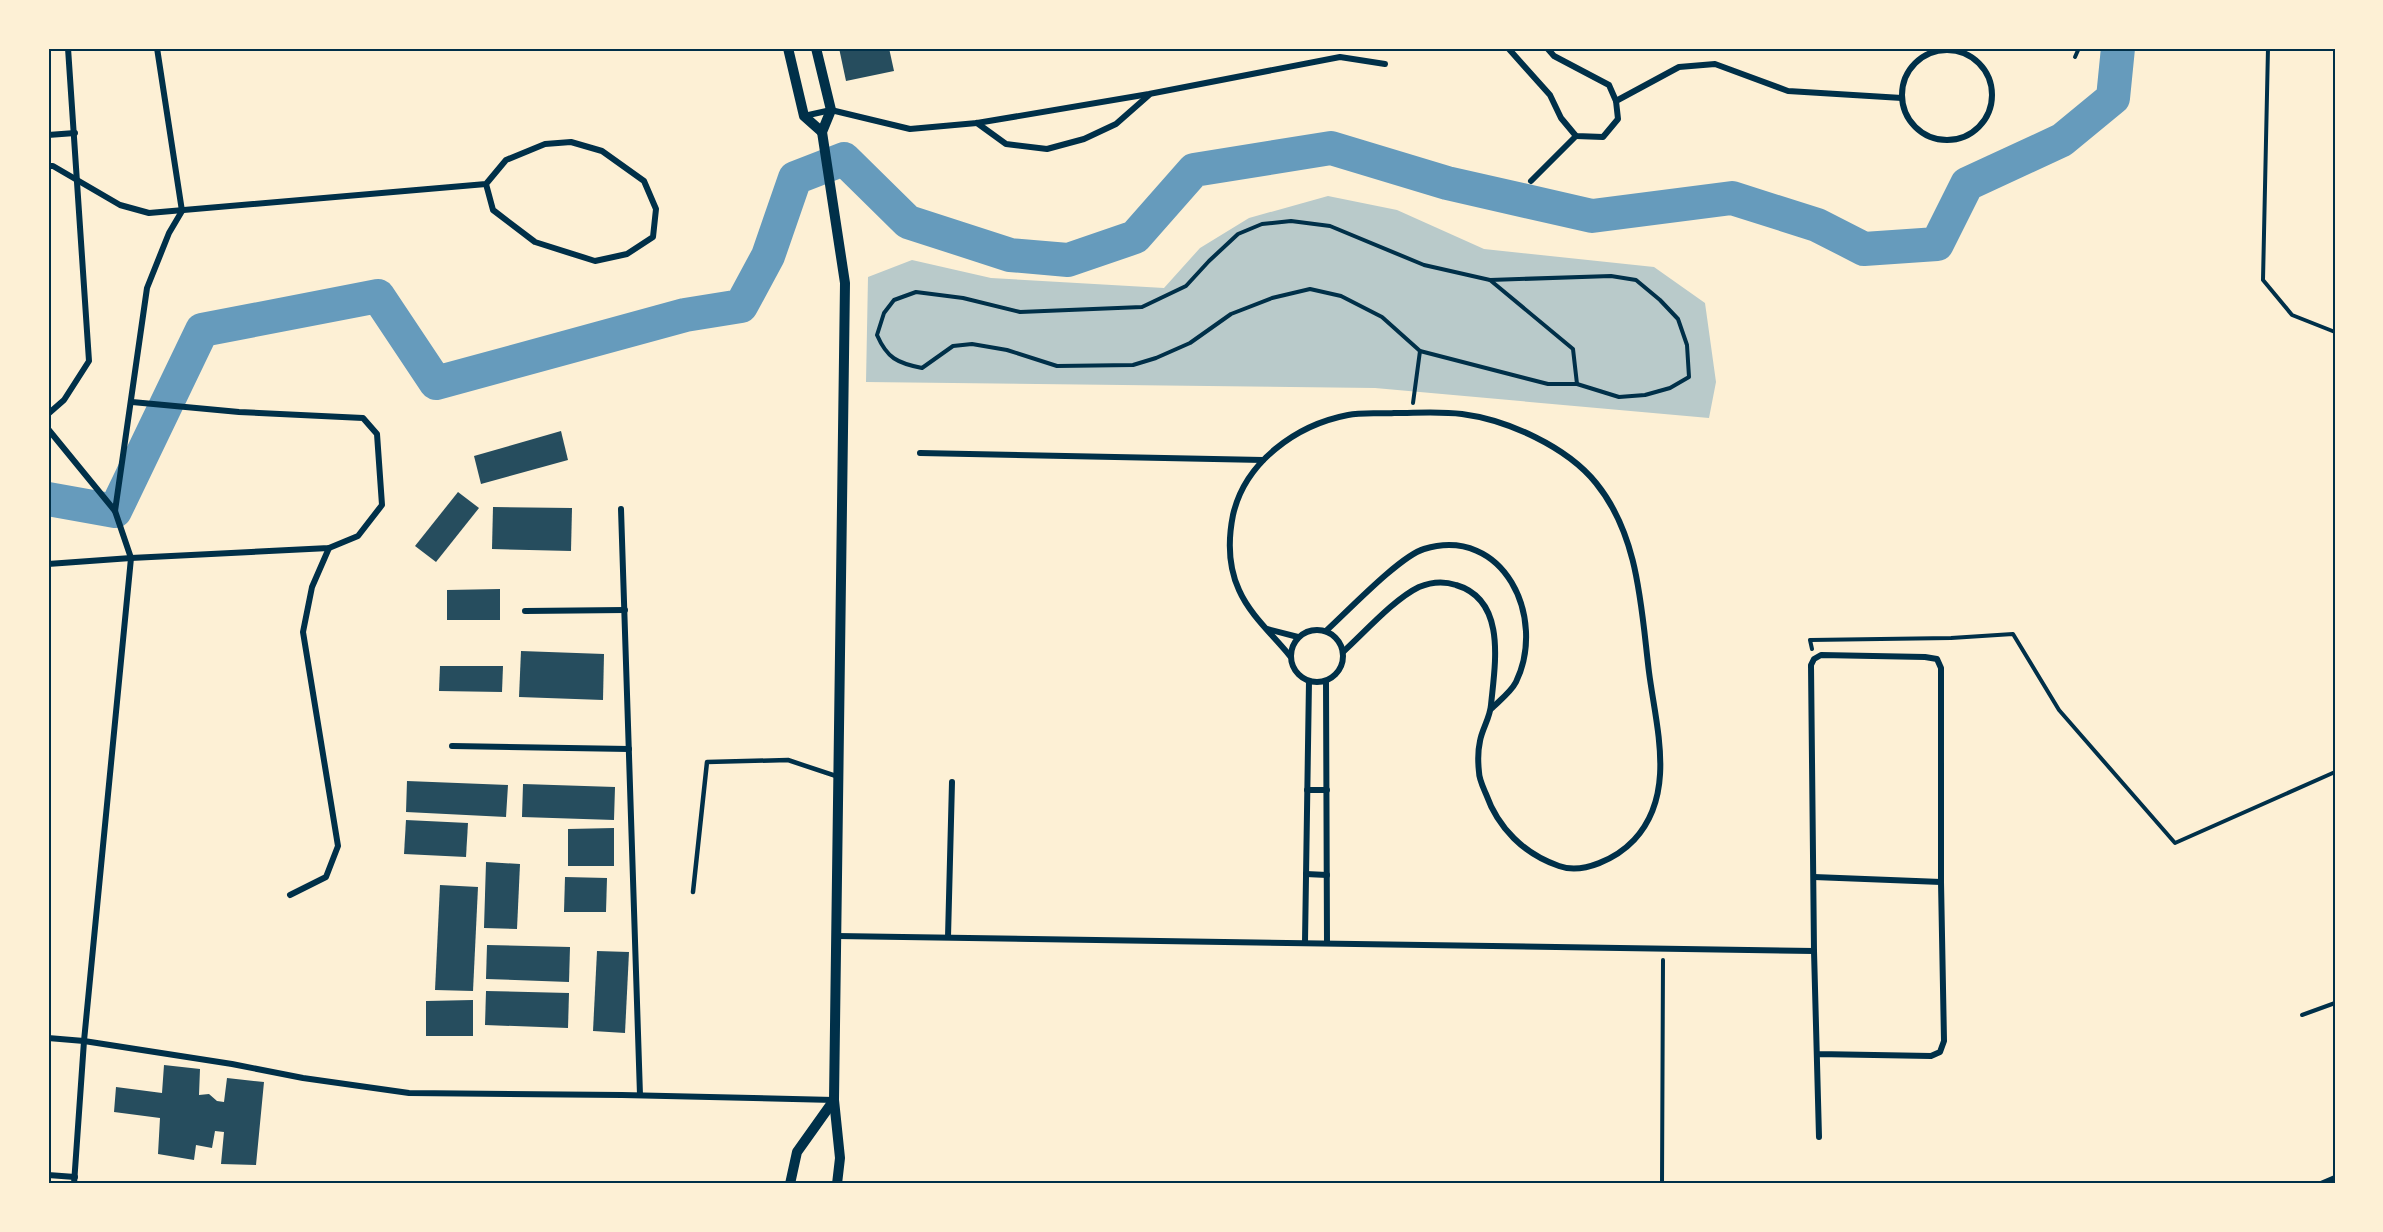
<svg xmlns="http://www.w3.org/2000/svg" width="2383" height="1232" viewBox="0 0 2383 1232" font-family="'Varela Round',sans-serif">
  <rect width="100%" height="100%" fill="#fdf0d5"/>
  <polygon fill="#b9caca" points="1328,196 1397,210 1484,249 1654,267 1705,303 1716,382 1709,418 1375,388 866,382 868,277 912,260 991,278 1164,288 1200,248 1249,218"/>
  <g fill="none" stroke-linecap="round" stroke-linejoin="round">
    <polyline stroke="#669bbc" stroke-width="34" points="48,499 115,511 202,330 378,296 436,383 685,315 741,306 768,256 795,178 844,159 908,222 1010,255 1068,260 1135,237 1194,170 1331,148 1447,183 1592,216 1732,198 1817,225 1864,249 1937,244 1967,184 2062,140 2113,98 2118,48"/>
  </g>
  <g fill="#264d5e">
    <polygon points="839,48 889,48 894,71 846,81"/>
    <polygon points="561,431 568,460 481,484 474,456"/>
    <polygon points="458,492 479,508 436,562 415,546"/>
    <polygon points="493,507 572,508 571,551 492,549"/>
    <polygon points="500,589 500,620 447,620 447,590"/>
    <polygon points="521,651 604,654 603,700 519,697"/>
    <polygon points="440,666 503,666 502,692 439,691"/>
    <polygon points="407,781 508,785 506,817 406,812"/>
    <polygon points="523,784 615,787 614,820 522,817"/>
    <polygon points="406,820 468,823 466,857 404,854"/>
    <polygon points="614,828 614,866 568,866 568,829"/>
    <polygon points="486,862 520,864 517,929 484,928"/>
    <polygon points="565,877 607,878 606,912 564,912"/>
    <polygon points="440,885 478,887 473,991 435,990"/>
    <polygon points="487,945 570,947 569,982 486,979"/>
    <polygon points="597,951 629,952 625,1033 593,1031"/>
    <polygon points="486,991 569,993 568,1028 485,1025"/>
    <polygon points="473,1000 473,1036 426,1036 426,1001"/>
    <polygon points="164,1065 200,1069 199,1095 209,1094 217,1101 224,1102 227,1078 264,1082 256,1165 221,1164 224,1132 215,1131 212,1148 196,1145 194,1160 158,1154 160,1118 114,1112 116,1087 162,1093"/>
  </g>
  <g fill="none" stroke-linecap="round" stroke-linejoin="round">
    <g stroke="#003049" stroke-width="4">
      <polyline points="2268,48 2263,280 2292,315 2335,332"/>
      <polyline points="2075,57 2079,48"/>
      <path d="M1291,221l39,5 94,39 66,15 121,-4 25,4 24,20 18,19 9,26 2,32 -19,11 -25,7 -26,2 -42,-13h-29l-128,-33 -38,-34 -41,-21 -31,-7 -38,9 -41,16 -41,29 -34,15 -23,7 -76,1 -50,-16 -35,-6 -19,2 -31,22c-25,-5 -35,-10 -45,-33l7,-22 10,-13 22,-8 47,6 57,14 122,-5 44,-21 23,-25 29,-27 24,-10z"/>
      <polyline points="1490,280 1573,349 1577,384"/>
      <polyline points="1413,403 1420,351"/>
      <polyline points="1812,649 1810,640 1951,638 2013,634 2059,710 2175,843 2335,772"/>
      <polyline points="2302,1015 2335,1003"/>
      <polyline points="1662,1184 1663,960"/>
    </g>
    <polyline stroke="#003049" stroke-width="4.5" points="693,892 707,762 788,760 839,777"/>
    <g stroke="#003049" stroke-width="6">
      <polyline points="1508,48 1550,95 1561,118 1576,136 1603,137 1618,119 1616,101 1609,85 1554,56 1547,48"/>
      <circle cx="1947" cy="95" r="45"/>
      <polyline points="1616,101 1679,67 1715,64 1788,91 1902,98"/>
      <polyline points="804,116 831,110 910,129 977,123 1149,94 1340,57 1385,64"/>
      <polyline points="977,123 1006,144 1047,149 1084,139 1116,124 1149,95"/>
      <polyline points="48,135 75,133"/>
      <polyline points="48,166 53,166 120,205 149,213 486,184 506,160 545,144 571,142 602,151 644,181 656,209 653,237 627,254 595,261 535,242 493,210 486,184"/>
      <polyline points="1531,181 1576,136"/>
      <polyline points="48,414 64,400 89,361 68,48"/>
      <polyline points="48,429 115,511"/>
      <polyline points="920,453 1263,460"/>
      <polyline points="621,509 640,1095"/>
      <polyline points="48,564 131,558 329,548 358,536 382,505 377,434 363,418 239,412 132,402"/>
      <polyline points="525,611 625,610"/>
      <polyline points="1267,629 1298,637"/>
      <circle cx="1317" cy="656" r="26"/>
      <path d="M1326,631c21,-19 74,-75 98,-82 80,-24 123,69 92,133 -5,10 -17,19 -25,27"/>
      <path d="M1290,656c-17,-21 -40,-41 -51,-66 -11,-24 -11,-50 -6,-75 12,-53 63,-90 115,-100 14,-3 31,-1 46,-2 22,0 46,-2 68,1 46,6 105,33 134,69 43,53 45,124 53,189 7,55 28,122 -15,168 -17,18 -51,35 -75,26 -35,-12 -61,-38 -73,-72 -3,-7 -7,-15 -7,-22 -1,-9 -1,-22 1,-31 2,-12 10,-23 11,-36 4,-41 16,-105 -35,-120 -12,-4 -25,-3 -37,2 -25,12 -55,46 -76,65"/>
      <polyline points="1326,681 1327,943"/>
      <polyline points="452,746 629,749"/>
      <polyline points="1307,790 1327,790"/>
      <polyline points="1306,874 1327,875"/>
      <polyline points="1814,877 1941,882"/>
      <polyline points="290,895 326,877 338,846 303,632 312,587 329,548"/>
      <polyline points="837,936 1814,951"/>
      <polyline points="948,937 952,782"/>
      <polyline points="1305,942 1309,681"/>
      <polyline points="48,1038 84,1041 232,1064 303,1078 409,1093 622,1095 834,1100"/>
      <polyline points="1817,1054 1931,1056 1940,1052 1944,1041 1941,882 1941,668 1937,659 1925,657 1821,655 1814,659 1811,665 1814,951 1819,1137"/>
      <polyline points="48,1175 75,1177"/>
      <polyline points="74,1184 84,1041 131,558 115,511 147,288 169,233 182,211 157,48"/>
      <polyline points="2321,1184 2335,1178"/>
    </g>
    <g stroke="#003049" stroke-width="10">
      <polyline points="788,48 804,116 822,132"/>
      <polyline points="816,48 831,110 822,132 845,283 834,1100 840,1158 837,1184"/>
      <polyline points="790,1184 797,1152 834,1100"/>
    </g>
  </g>
  <rect width="2383" height="1232" fill="none" stroke="#fdf0d5" stroke-width="99"/>
  <rect x="50" y="50" width="2284" height="1132" fill="none" stroke="#003049" stroke-width="2"/>
</svg>
